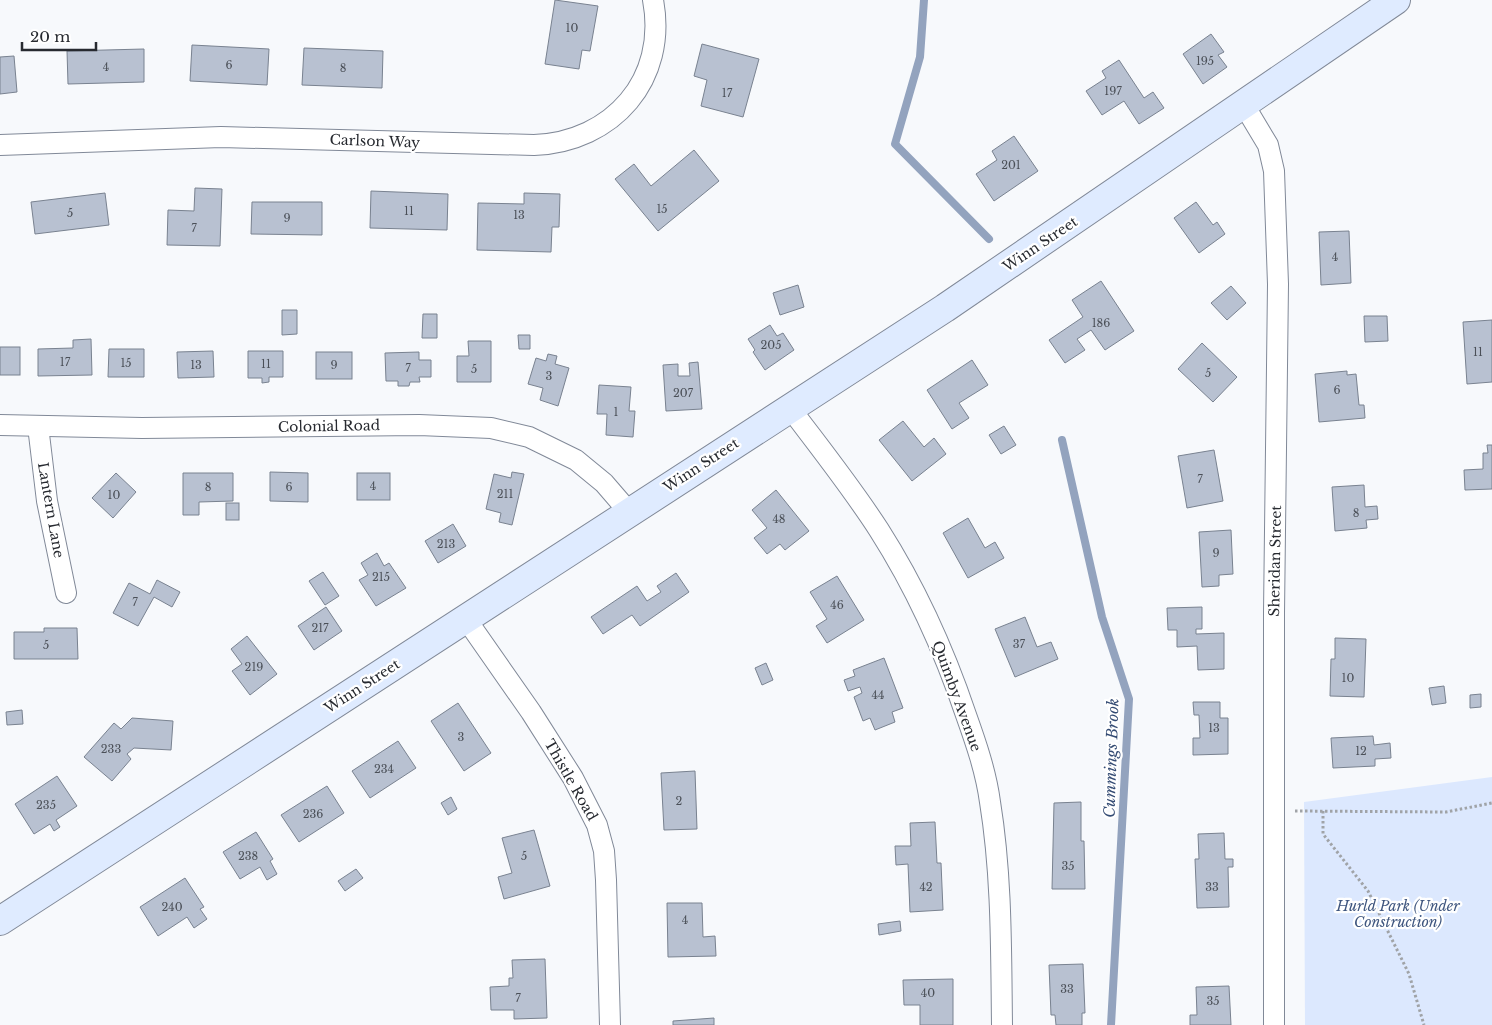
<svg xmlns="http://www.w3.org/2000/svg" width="1492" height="1025" viewBox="0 0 1492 1025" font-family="'Libre Baskerville',serif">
  <rect width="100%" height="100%" fill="#f7f9fc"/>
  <polygon fill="#dce8fe" points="1492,777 1492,1025 1305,1025 1304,802"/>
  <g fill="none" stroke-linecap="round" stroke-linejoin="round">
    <g stroke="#93a3be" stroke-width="8">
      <polyline points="924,0 920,57 895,144 989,239"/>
      <polyline points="1062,440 1102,617 1129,699 1111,1025"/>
    </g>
  </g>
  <g fill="#b8c1d1" stroke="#798290">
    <polygon points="555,0 598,6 590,51 582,50 579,69 545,64"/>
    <polygon points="1211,34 1224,52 1218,55 1227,67 1203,84 1183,54"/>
    <polygon points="702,44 759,59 743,117 701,106 707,80 694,76"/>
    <polygon points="192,45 269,49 267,85 190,81"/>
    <polygon points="304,48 383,51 382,88 302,85"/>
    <polygon points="144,49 144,82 68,84 67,51"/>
    <polygon points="14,56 17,92 0,94 0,57"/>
    <polygon points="1119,60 1144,98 1153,92 1164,108 1139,124 1124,101 1102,115 1086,91 1106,78 1102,71"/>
    <polygon points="1014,136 1038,171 994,201 976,174 997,160 992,151"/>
    <polygon points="694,150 719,181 658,231 615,179 634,164 651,186"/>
    <polygon points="195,188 222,189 220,246 167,245 168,210 194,211"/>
    <polygon points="371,191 448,194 447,230 370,228"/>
    <polygon points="105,193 109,225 35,234 31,202"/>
    <polygon points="524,193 560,194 559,227 552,227 551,252 477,250 478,203 524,204"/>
    <polygon points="252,202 322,202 322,235 251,234"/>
    <polygon points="1196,202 1213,225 1217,222 1225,234 1199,253 1174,218"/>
    <polygon points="1349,231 1351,283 1321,285 1319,232"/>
    <polygon points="1101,281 1134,331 1105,350 1091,330 1077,339 1085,350 1065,363 1049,340 1083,317 1072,300"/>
    <polygon points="798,285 804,307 780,315 773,293"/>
    <polygon points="1231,286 1246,303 1227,320 1211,303"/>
    <polygon points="282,310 297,310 297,334 282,335"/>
    <polygon points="423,314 437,314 437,338 422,338"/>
    <polygon points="1364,316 1387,316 1388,341 1365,342"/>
    <polygon points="1492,320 1492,382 1467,384 1463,322"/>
    <polygon points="770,325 777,336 783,333 794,350 765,370 753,352 755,350 748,339"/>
    <polygon points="518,335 530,335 530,349 519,349"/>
    <polygon points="91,339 92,375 38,376 38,349 73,348 73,340"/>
    <polygon points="468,341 491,341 491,382 457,382 457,356 469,356"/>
    <polygon points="1202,343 1237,377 1213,402 1178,369"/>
    <rect x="0" y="347" width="20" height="28"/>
    <polygon points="109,349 144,349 144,377 108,377"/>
    <polygon points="213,351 214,377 178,378 177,352"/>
    <polygon points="248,351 283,351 283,377 269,377 269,382 262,383 262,378 248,378"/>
    <rect x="316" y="352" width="36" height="27"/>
    <polygon points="419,352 419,360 431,360 431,377 419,377 420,382 410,382 409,386 398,386 398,381 386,381 385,353"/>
    <polygon points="548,354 557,356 555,364 569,368 558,406 540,400 543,388 528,384 536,358 546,361"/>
    <polygon points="972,360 988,385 959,403 969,418 952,429 927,390"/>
    <polygon points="698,362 702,409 666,411 663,365 678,364 678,376 690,376 689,363"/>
    <polygon points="1347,371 1347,375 1356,374 1359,405 1364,405 1365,418 1319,422 1315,374"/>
    <polygon points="599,385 631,387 629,411 635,411 633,437 606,435 607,414 597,414"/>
    <polygon points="903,421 924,447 934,438 946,454 912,481 879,440"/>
    <polygon points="1004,426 1016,445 1001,454 989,435"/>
    <polygon points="1487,445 1492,445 1492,489 1465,490 1464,470 1483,469 1483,453 1488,453"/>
    <polygon points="1214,450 1223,501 1187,508 1178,456"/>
    <polygon points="270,472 308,473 308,502 270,501"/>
    <polygon points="512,472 524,474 512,525 499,522 501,513 486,509 494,474 511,478"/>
    <polygon points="116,473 136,492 113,518 92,498"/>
    <polygon points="183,473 233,473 233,501 199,502 199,515 183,515"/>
    <rect x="357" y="473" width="33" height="27"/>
    <polygon points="1364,485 1365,507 1377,506 1378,519 1366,520 1367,528 1335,531 1332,487"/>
    <polygon points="776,490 809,531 785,550 780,544 767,554 754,538 767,528 752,510"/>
    <rect x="226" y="503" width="13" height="17"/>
    <polygon points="968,518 985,548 995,542 1004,558 968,578 943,533"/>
    <polygon points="453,524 466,546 438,563 425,541"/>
    <polygon points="1231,530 1233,574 1219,575 1219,586 1202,587 1199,532"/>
    <polygon points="377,553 384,566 389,563 406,588 376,606 359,580 368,575 361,563"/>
    <polygon points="323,572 339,596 325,605 309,581"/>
    <polygon points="676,573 689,592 640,626 632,615 603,634 591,617 637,586 647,601 661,592 657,586"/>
    <polygon points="837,576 864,620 827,643 816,626 827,619 810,592"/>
    <polygon points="157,580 180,592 172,607 154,597 138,626 113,613 129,583 150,594"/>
    <polygon points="326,607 342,631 314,650 298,626"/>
    <polygon points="1202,607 1202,629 1196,629 1196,634 1224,633 1224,669 1198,670 1197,646 1177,647 1177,630 1168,630 1167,608"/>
    <polygon points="1025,617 1037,647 1051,642 1058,659 1015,677 995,629"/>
    <polygon points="44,628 77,628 78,659 14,659 14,632 44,632"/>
    <polygon points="247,636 277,674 250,695 232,671 242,664 231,649"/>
    <polygon points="1335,638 1366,639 1364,697 1330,696 1331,659 1335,659"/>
    <polygon points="884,658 903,708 892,712 895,722 875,730 870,718 863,721 854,697 862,693 860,687 848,691 844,680 855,676 853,670"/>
    <polygon points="766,663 773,680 762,685 755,668"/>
    <polygon points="1444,686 1446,703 1432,705 1429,688"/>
    <polygon points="1481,694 1481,707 1470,708 1470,695"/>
    <polygon points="1193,702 1220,702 1220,718 1228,718 1228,754 1193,755 1193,738 1200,738 1199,715 1194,715"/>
    <polygon points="458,703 491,753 464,771 431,721"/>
    <polygon points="22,710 23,724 7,725 6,712"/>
    <polygon points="132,718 173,721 171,750 134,748 127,754 131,759 112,781 84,757 114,723 121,729"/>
    <polygon points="1373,736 1374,745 1390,743 1391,758 1375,759 1375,766 1333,768 1331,738"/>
    <polygon points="398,741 416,768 370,798 352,771"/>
    <polygon points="695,771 697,829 664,830 661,773"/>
    <polygon points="57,776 77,806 56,820 60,827 54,831 50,824 34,834 15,804"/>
    <polygon points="327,786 344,813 299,842 281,815"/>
    <polygon points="451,797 457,809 448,815 441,803"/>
    <polygon points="1081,802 1081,841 1084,841 1085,889 1052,889 1054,803"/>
    <polygon points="935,822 937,863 941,863 943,910 910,912 908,864 896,865 895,846 911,846 910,823"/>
    <polygon points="534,830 550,886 504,899 498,877 512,873 502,838"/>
    <polygon points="256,832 273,859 270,861 277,874 267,880 260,867 240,879 223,852"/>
    <polygon points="1224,833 1225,859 1233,859 1233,867 1228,867 1229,907 1197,908 1195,859 1199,859 1198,834"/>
    <polygon points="356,869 363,878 345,891 338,881"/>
    <polygon points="185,878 204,907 200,909 207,919 194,928 187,917 158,936 140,907"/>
    <polygon points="667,903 702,903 703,937 715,936 716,956 668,957"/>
    <polygon points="900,921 901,931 879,935 878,924"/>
    <polygon points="545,959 547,1018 514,1019 514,1010 491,1010 490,987 509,986 509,978 513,978 512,960"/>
    <polygon points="1083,964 1085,1013 1082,1013 1082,1025 1056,1025 1055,1015 1051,1015 1049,965"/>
    <polygon points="953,979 953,1025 920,1025 920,1005 904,1005 903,980"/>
    <polygon points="1229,986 1231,1025 1190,1025 1190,1015 1197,1015 1196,987"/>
    <polygon points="714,1018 714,1025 673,1025 673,1021"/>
  </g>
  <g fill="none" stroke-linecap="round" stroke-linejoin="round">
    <defs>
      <g id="street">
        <polyline points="1244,105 1268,145 1274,171 1278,284 1274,613 1274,1025"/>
        <path d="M0,145l221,-8 313,8c79,-3 134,-66 119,-145"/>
        <path d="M790,408c30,40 62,80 89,122 37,58 65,120 87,185 10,28 20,57 24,87 12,74 11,149 12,223"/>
        <polyline points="0,425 142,428 419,425 491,428 529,437 576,460 604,483 629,512"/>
        <polyline points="38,426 47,501 66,593"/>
        <polyline points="466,619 531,712 573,778 597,825 604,851 606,880 610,1025"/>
      </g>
      <polyline id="secondary" points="0,921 945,308 1396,0"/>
    </defs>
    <use href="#street" stroke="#818998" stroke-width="22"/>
    <use href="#secondary" stroke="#818998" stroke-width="30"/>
    <g stroke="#a0a3a7" stroke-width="3" stroke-dasharray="2.5 2.5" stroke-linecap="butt">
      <polyline points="1295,811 1446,812 1492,803"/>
      <polyline points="1323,811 1323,834 1368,891 1409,974 1424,1025"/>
    </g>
    <use href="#street" stroke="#fff" stroke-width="20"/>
    <use href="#secondary" stroke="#dfebff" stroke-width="28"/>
  </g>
  <g text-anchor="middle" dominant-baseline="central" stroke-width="4.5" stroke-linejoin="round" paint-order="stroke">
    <g font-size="11" fill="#4b5058">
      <text x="572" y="28">10</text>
      <text x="1205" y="61">195</text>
      <text x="229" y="65">6</text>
      <text x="106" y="67">4</text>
      <text x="343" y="68">8</text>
      <text x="1113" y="91">197</text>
      <text x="727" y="93">17</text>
      <text x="1011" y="165">201</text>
      <text x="662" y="209">15</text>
      <text x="409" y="211">11</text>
      <text x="70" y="213">5</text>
      <text x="519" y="215">13</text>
      <text x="287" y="218">9</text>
      <text x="194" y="228">7</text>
      <text x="1335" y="257">4</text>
      <text x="1101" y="323">186</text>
      <text x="771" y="345">205</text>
      <text x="1478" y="352">11</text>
      <text x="65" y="362">17</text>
      <text x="126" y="363">15</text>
      <text x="266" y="364">11</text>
      <text x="196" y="365">13</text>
      <text x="334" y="365">9</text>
      <text x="408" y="368">7</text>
      <text x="474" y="369">5</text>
      <text x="1208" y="373">5</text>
      <text x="549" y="376">3</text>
      <text x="1337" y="390">6</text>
      <text x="683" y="393">207</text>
      <text x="616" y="412">1</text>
      <text x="1200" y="479">7</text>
      <text x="373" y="486">4</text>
      <text x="208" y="487">8</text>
      <text x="289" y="487">6</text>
      <text x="505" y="494">211</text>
      <text x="114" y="495">10</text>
      <text x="1356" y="513">8</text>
      <text x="779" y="519">48</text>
      <text x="446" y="544">213</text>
      <text x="1216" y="553">9</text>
      <text x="381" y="577">215</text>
      <text x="135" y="602">7</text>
      <text x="837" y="605">46</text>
      <text x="320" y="628">217</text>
      <text x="1019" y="644">37</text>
      <text x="46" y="645">5</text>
      <text x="254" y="667">219</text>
      <text x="1348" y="678">10</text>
      <text x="878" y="695">44</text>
      <text x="1214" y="728">13</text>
      <text x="461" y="737">3</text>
      <text x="111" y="749">233</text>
      <text x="1361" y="751">12</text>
      <text x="384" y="769">234</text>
      <text x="679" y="801">2</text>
      <text x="46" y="805">235</text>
      <text x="313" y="814">236</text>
      <text x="248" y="856">238</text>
      <text x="524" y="856">5</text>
      <text x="1068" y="866">35</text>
      <text x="926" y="887">42</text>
      <text x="1212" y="887">33</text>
      <text x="172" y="907">240</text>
      <text x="685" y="920">4</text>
      <text x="1067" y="989">33</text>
      <text x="928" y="993">40</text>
      <text x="518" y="998">7</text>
      <text x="1213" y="1001">35</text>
    </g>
    <g font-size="14" fill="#272a30" stroke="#fff">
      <text transform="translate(375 141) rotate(2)">Carlson Way</text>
      <text transform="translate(1040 244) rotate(-34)">Winn Street</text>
      <text transform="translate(329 426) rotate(-1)">Colonial Road</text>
      <text transform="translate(701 465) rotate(-33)">Winn Street</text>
      <text transform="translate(51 510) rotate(80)">Lantern Lane</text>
      <text transform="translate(1275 561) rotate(-89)">Sheridan Street</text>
      <text transform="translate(362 686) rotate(-33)">Winn Street</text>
      <text transform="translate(957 696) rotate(70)">Quimby Avenue</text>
      <text transform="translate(571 780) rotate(60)">Thistle Road</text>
    </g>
    <g font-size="14" font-style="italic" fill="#3f567f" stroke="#fff">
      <text x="1398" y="906">Hurld Park (Under<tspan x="1398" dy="16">Construction)</tspan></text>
    </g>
    <g font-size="15" font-style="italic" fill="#354c74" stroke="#fff">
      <text transform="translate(1111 758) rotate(-88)">Cummings Brook</text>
    </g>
  </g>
  <path d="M22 42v8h74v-8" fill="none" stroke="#272a30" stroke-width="2.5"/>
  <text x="30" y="42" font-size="15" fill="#272a30" stroke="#ffffff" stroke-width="4" paint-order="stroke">20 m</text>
</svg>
